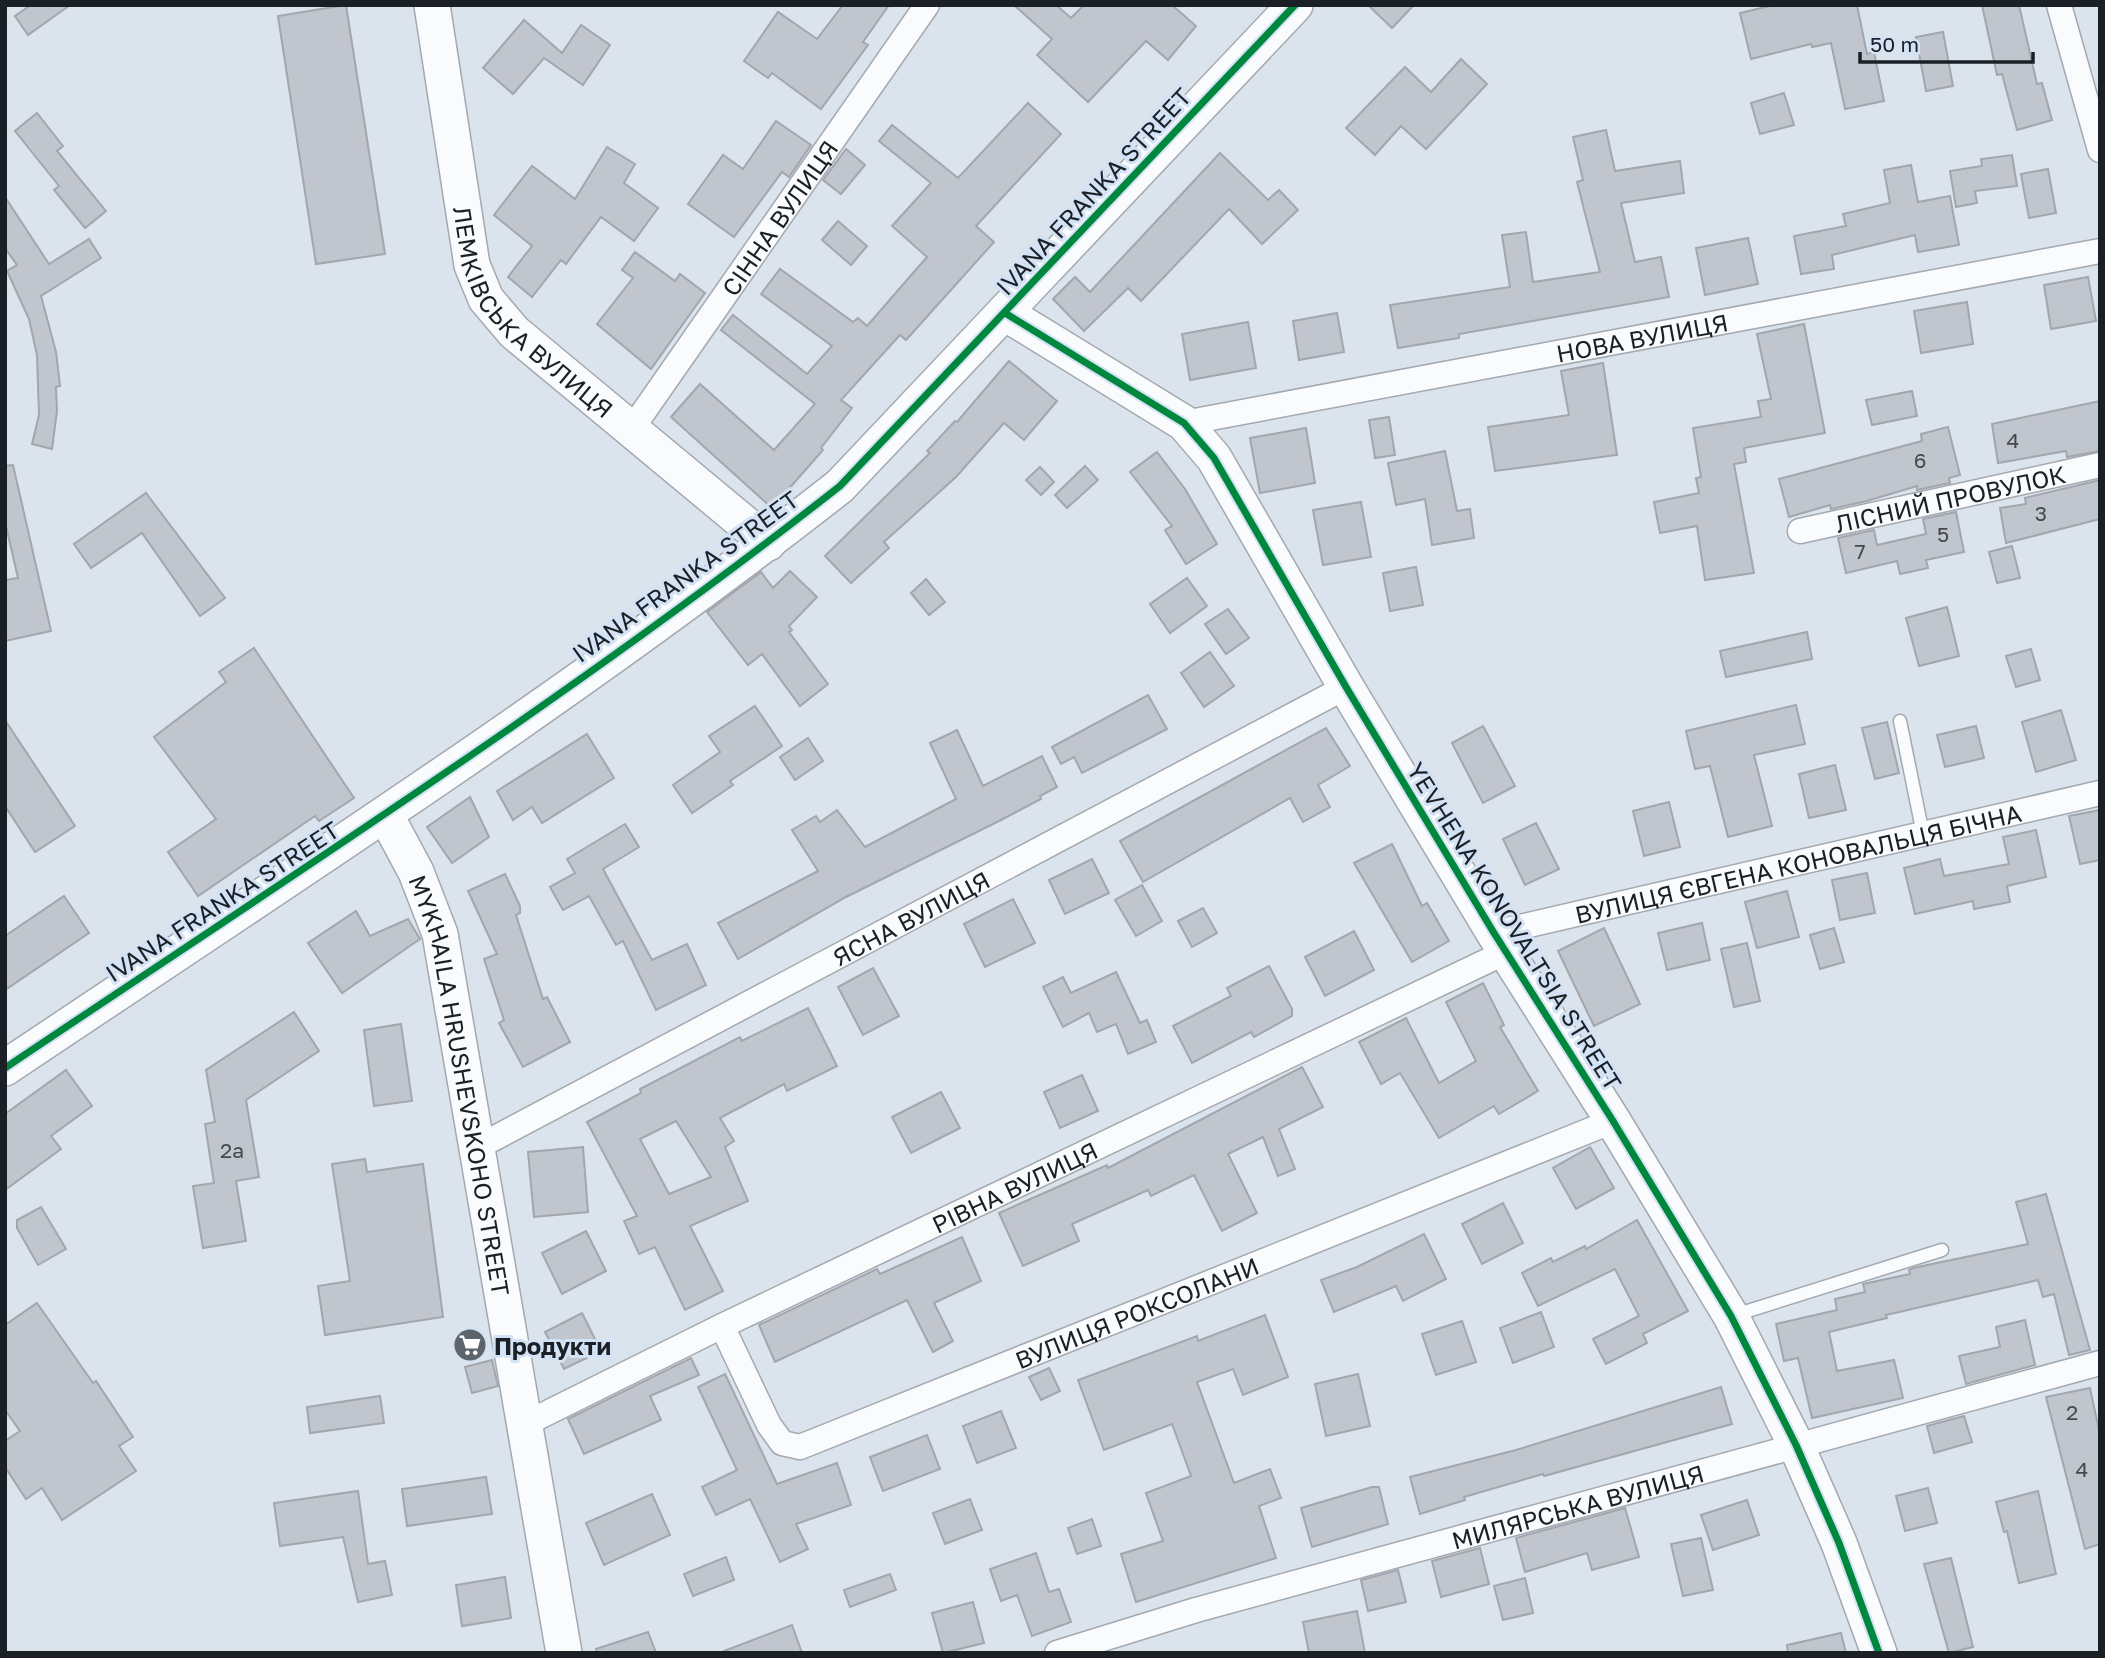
<svg xmlns="http://www.w3.org/2000/svg" width="2105" height="1658" viewBox="0 0 2105 1658" font-family="'Golos Text',sans-serif">
  <rect width="100%" height="100%" fill="#dbe3ec"/>
  <g fill="#c1c5ce" stroke="#a2a6ad" stroke-width="2" fill-rule="evenodd">
    <polygon points="31,5 70,5 28,35 15,16"/>
    <polygon points="346,5 385,254 316,264 278,16"/>
    <polygon points="843,5 889,5 863,42 868,45 821,109 772,73 768,78 744,61 778,12 817,39"/>
    <polygon points="1014,5 1056,5 1071,18 1084,5 1172,5 1196,26 1168,60 1146,41 1088,102 1037,55 1052,39"/>
    <polygon points="1368,5 1414,5 1392,28"/>
    <polygon points="1774,5 1857,5 1867,54 1874,52 1884,101 1845,109 1831,43 1812,47 1811,44 1751,59 1740,13"/>
    <polygon points="1982,5 2019,5 2037,84 2042,83 2052,120 2017,130 2002,74 1997,75"/>
    <polygon points="524,20 562,53 581,25 610,45 583,85 544,58 513,94 483,68"/>
    <polygon points="1943,32 1953,86 1926,91 1916,37"/>
    <polygon points="1461,59 1487,84 1426,149 1401,126 1375,155 1346,128 1405,67 1431,92"/>
    <polygon points="1784,93 1794,125 1760,134 1751,103"/>
    <polygon points="1028,103 1061,134 976,226 994,242 906,340 900,335 841,400 852,408 821,448 823,450 772,508 671,417 700,384 774,450 815,404 721,330 733,315 807,374 832,346 761,294 780,269 853,322 858,318 867,326 927,257 892,226 931,183 879,141 892,125 958,178"/>
    <polygon points="37,113 63,146 57,151 106,211 85,228 54,190 59,186 15,131"/>
    <polygon points="776,121 811,145 789,177 782,172 734,237 688,204 723,155 743,169"/>
    <polygon points="1606,130 1615,171 1680,161 1684,193 1621,203 1635,262 1661,257 1669,297 1459,334 1459,338 1398,348 1390,305 1510,287 1502,235 1526,232 1533,282 1600,272 1577,182 1583,180 1573,137"/>
    <polygon points="607,147 635,164 624,183 658,208 634,241 601,217 566,264 561,260 532,297 508,277 532,246 494,215 532,166 575,199"/>
    <polygon points="846,149 865,165 841,194 823,180"/>
    <polygon points="1220,153 1268,200 1279,190 1298,210 1262,244 1229,209 1141,301 1128,288 1084,331 1053,299 1075,277 1090,292"/>
    <polygon points="2012,155 2017,186 1975,191 1977,203 1956,207 1950,171 1982,166 1981,159"/>
    <polygon points="1911,165 1918,202 1950,196 1959,245 1918,252 1915,235 1832,255 1834,269 1801,274 1794,236 1846,226 1843,214 1890,203 1884,170"/>
    <polygon points="2048,169 2056,213 2029,218 2021,174"/>
    <polygon points="5,197 49,264 89,239 101,258 41,296 56,352 60,386 56,387 57,411 52,449 32,444 39,415 37,355 29,319 7,271 17,265 5,248"/>
    <polygon points="838,221 867,246 851,265 822,240"/>
    <polygon points="1748,238 1758,284 1705,295 1696,248"/>
    <polygon points="635,252 675,281 680,274 705,293 651,369 597,324 633,278 622,270"/>
    <polygon points="2088,277 2096,321 2051,329 2044,285"/>
    <polygon points="1967,302 1973,344 1921,353 1914,311"/>
    <polygon points="1337,313 1344,352 1299,360 1293,321"/>
    <polygon points="1248,322 1256,368 1190,380 1182,334"/>
    <polygon points="1804,324 1825,433 1744,448 1746,462 1734,464 1754,573 1705,580 1697,526 1660,533 1654,502 1699,493 1696,478 1701,477 1693,428 1761,417 1758,401 1771,399 1757,334"/>
    <polygon points="1009,361 1057,401 1024,440 1004,423 956,477 884,542 889,548 851,583 825,556 930,453 927,451 955,421 957,422"/>
    <polygon points="1603,363 1617,455 1495,471 1488,427 1569,415 1561,371"/>
    <polygon points="1912,391 1917,416 1872,425 1866,400"/>
    <polygon points="2100,401 2100,451 2067,457 2066,451 1998,463 1992,424"/>
    <polygon points="1389,417 1395,455 1375,458 1369,420"/>
    <polygon points="1948,427 1960,475 1949,478 1950,483 1917,490 1917,486 1867,501 1831,509 1830,505 1789,517 1779,479 1922,441 1921,434"/>
    <polygon points="1306,428 1315,483 1260,493 1250,438"/>
    <polygon points="1445,451 1457,511 1470,509 1474,538 1432,545 1425,499 1396,505 1388,463"/>
    <polygon points="1157,452 1185,489 1217,544 1186,564 1165,530 1172,526 1130,472"/>
    <polygon points="13,465 51,631 5,641 5,580 18,578 5,522 5,466"/>
    <polygon points="1085,466 1098,480 1067,508 1055,495"/>
    <polygon points="1040,467 1054,482 1041,495 1026,480"/>
    <polygon points="2100,480 2100,519 2006,543 2000,508 2026,504 2025,498"/>
    <polygon points="146,493 225,598 200,616 142,533 91,568 74,544"/>
    <polygon points="1361,502 1371,557 1323,565 1313,510"/>
    <polygon points="1956,512 1964,552 1926,560 1928,568 1900,574 1897,561 1846,573 1838,538 1874,530 1877,545 1926,534 1923,519"/>
    <polygon points="2012,546 2020,578 1997,583 1989,552"/>
    <polygon points="1416,567 1423,605 1390,611 1383,573"/>
    <polygon points="790,571 817,597 789,626 792,630 789,632 828,684 800,706 762,654 748,665 707,612 761,572 773,588"/>
    <polygon points="1187,578 1207,606 1170,633 1150,604"/>
    <polygon points="926,579 945,602 929,615 911,593"/>
    <polygon points="1947,607 1959,656 1919,666 1906,618"/>
    <polygon points="1228,609 1249,638 1226,654 1205,624"/>
    <polygon points="1807,632 1812,659 1726,677 1720,651"/>
    <polygon points="254,648 354,798 319,821 315,816 198,896 168,852 216,819 154,737 226,682 219,672"/>
    <polygon points="2031,649 2040,680 2016,687 2006,656"/>
    <polygon points="1210,652 1234,686 1204,707 1181,673"/>
    <polygon points="1148,695 1167,729 1082,773 1074,757 1061,764 1052,747"/>
    <polygon points="1796,705 1805,744 1754,755 1772,826 1728,837 1710,766 1695,769 1686,731"/>
    <polygon points="755,706 782,746 730,781 733,785 692,813 673,785 720,752 709,736"/>
    <polygon points="2061,710 2076,760 2036,772 2022,722"/>
    <polygon points="5,720 75,826 35,852 5,806"/>
    <polygon points="1887,722 1899,773 1875,779 1862,728"/>
    <polygon points="1483,726 1515,786 1483,803 1452,743"/>
    <polygon points="1976,726 1984,758 1945,767 1937,735"/>
    <polygon points="1326,728 1350,766 1318,785 1330,807 1303,822 1290,798 1143,882 1120,841"/>
    <polygon points="957,730 983,786 1042,756 1057,787 1040,796 1041,799 1001,820 846,897 738,959 718,923 818,871 792,830 816,816 820,822 837,810 865,847 956,799 930,743"/>
    <polygon points="587,734 614,778 542,823 532,807 513,820 497,791"/>
    <polygon points="808,738 823,761 795,780 780,757"/>
    <polygon points="1835,765 1846,810 1809,818 1799,774"/>
    <polygon points="470,797 489,837 452,863 427,827"/>
    <polygon points="1669,802 1680,847 1644,856 1633,811"/>
    <polygon points="2100,810 2100,860 2080,864 2069,816"/>
    <polygon points="1536,823 1559,869 1525,885 1503,839"/>
    <polygon points="625,824 639,847 603,869 652,960 687,944 706,985 656,1010 623,941 616,945 589,896 563,910 550,887 575,873 567,859"/>
    <polygon points="2036,830 2046,877 2007,886 2010,902 1974,909 1973,901 1915,914 1904,868 1940,859 1944,876 2009,864 2003,837"/>
    <polygon points="1392,844 1422,906 1427,903 1449,941 1412,962 1354,863"/>
    <polygon points="1092,859 1109,893 1065,914 1049,880"/>
    <polygon points="1867,873 1875,913 1840,920 1832,880"/>
    <polygon points="505,874 520,906 520,913 516,915 543,999 547,997 570,1042 523,1067 499,1023 504,1020 484,959 497,954 468,891"/>
    <polygon points="1142,885 1162,921 1136,936 1115,900"/>
    <polygon points="1787,891 1799,937 1757,948 1745,902"/>
    <polygon points="64,896 89,933 5,990 5,936"/>
    <polygon points="1013,899 1035,943 985,967 964,924"/>
    <polygon points="1203,908 1217,933 1192,947 1178,921"/>
    <polygon points="356,911 370,936 408,919 420,939 342,993 308,943"/>
    <polygon points="1702,923 1710,960 1667,970 1658,933"/>
    <polygon points="1604,928 1640,1004 1594,1026 1558,951"/>
    <polygon points="1834,928 1844,962 1820,969 1810,935"/>
    <polygon points="1354,931 1374,970 1325,996 1305,957"/>
    <polygon points="1747,943 1760,1001 1734,1007 1721,949"/>
    <polygon points="1269,966 1292,1009 1292,1016 1254,1037 1251,1032 1192,1063 1173,1026 1231,996 1227,988"/>
    <polygon points="873,968 899,1016 863,1035 838,987"/>
    <polygon points="1116,972 1140,1023 1147,1020 1156,1042 1128,1054 1116,1024 1097,1032 1089,1013 1063,1027 1043,987 1063,977 1071,993"/>
    <polygon points="1483,983 1504,1025 1500,1027 1538,1091 1499,1114 1494,1106 1439,1138 1400,1073 1381,1084 1359,1042 1406,1018 1439,1083 1476,1061 1446,1002"/>
    <path d="M808,1008l29,58 -50,25 -3,-7 -64,34 14,23 -9,6 23,54 -58,25 33,65 -38,19 -30,-63 -16,7 -15,-33 13,-5 -50,-94 54,-29 -1,-4 100,-52 2,4zM676,1121l35,56 -42,17 -29,-55z"/>
    <polygon points="294,1012 319,1051 246,1100 259,1177 236,1181 246,1241 203,1248 193,1186 214,1183 205,1124 215,1122 206,1070"/>
    <polygon points="401,1024 412,1101 374,1106 364,1030"/>
    <polygon points="1302,1067 1323,1107 1279,1129 1295,1169 1278,1176 1263,1137 1228,1154 1257,1213 1222,1231 1194,1175 1151,1196 1148,1190 1072,1224 1079,1241 1023,1266 999,1213 1107,1165 1108,1168"/>
    <polygon points="66,1070 92,1106 51,1136 61,1149 5,1190 5,1114"/>
    <polygon points="1082,1075 1098,1111 1060,1128 1044,1092"/>
    <polygon points="941,1092 960,1128 911,1153 892,1117"/>
    <polygon points="583,1147 588,1212 534,1217 528,1152"/>
    <polygon points="1590,1147 1614,1188 1576,1209 1553,1168"/>
    <polygon points="365,1159 367,1172 423,1164 443,1317 325,1335 318,1286 350,1281 332,1164"/>
    <polygon points="2046,1194 2090,1350 2069,1355 2054,1294 2043,1297 2038,1280 1886,1315 1887,1318 1829,1332 1837,1371 1894,1360 1903,1398 1812,1418 1798,1358 1784,1361 1776,1324 1837,1310 1835,1299 1865,1292 1863,1284 1910,1274 1909,1270 1913,1268 2028,1244 2016,1202"/>
    <polygon points="1503,1203 1523,1243 1482,1264 1462,1224"/>
    <polygon points="41,1207 66,1249 38,1265 17,1228 17,1220"/>
    <polygon points="1637,1220 1688,1311 1643,1334 1647,1343 1606,1364 1593,1339 1639,1316 1615,1269 1538,1306 1522,1273 1551,1258 1553,1262 1585,1246 1586,1249"/>
    <polygon points="586,1231 606,1271 562,1294 542,1253"/>
    <polygon points="1424,1234 1446,1279 1403,1301 1396,1286 1334,1312 1321,1280 1357,1267"/>
    <polygon points="962,1237 981,1281 934,1303 953,1341 933,1352 907,1300 775,1362 759,1325 877,1269 880,1274"/>
    <polygon points="37,1303 93,1383 96,1381 133,1437 119,1446 136,1471 62,1520 42,1488 26,1499 5,1467 5,1441 20,1431 5,1410 5,1325"/>
    <polygon points="1541,1312 1554,1347 1513,1363 1500,1328"/>
    <polygon points="582,1313 601,1351 564,1369 545,1332"/>
    <polygon points="1265,1315 1288,1377 1243,1395 1233,1369 1197,1382 1234,1483 1270,1469 1281,1498 1259,1506 1276,1558 1136,1602 1121,1554 1163,1541 1146,1493 1191,1476 1172,1424 1104,1450 1078,1380 1197,1336 1198,1341"/>
    <polygon points="2025,1320 2035,1365 1966,1384 1959,1356 2000,1347 1996,1327"/>
    <polygon points="1462,1321 1476,1362 1436,1375 1422,1334"/>
    <polygon points="691,1358 699,1375 650,1396 661,1420 584,1454 568,1419"/>
    <polygon points="492,1360 498,1386 472,1393 465,1367"/>
    <polygon points="1049,1368 1060,1391 1041,1400 1029,1377"/>
    <polygon points="725,1374 777,1484 837,1463 851,1505 796,1524 808,1549 780,1562 750,1499 716,1515 702,1487 737,1470 698,1387"/>
    <polygon points="1358,1374 1370,1426 1326,1436 1315,1384"/>
    <polygon points="1721,1387 1732,1424 1544,1476 1543,1474 1464,1497 1465,1500 1420,1514 1410,1477 1516,1450"/>
    <polygon points="2090,1388 2100,1435 2100,1544 2085,1549 2046,1397"/>
    <polygon points="380,1396 384,1423 310,1433 307,1407"/>
    <polygon points="1001,1411 1016,1448 977,1463 963,1426"/>
    <polygon points="1964,1416 1972,1442 1934,1453 1927,1426"/>
    <polygon points="927,1435 940,1469 883,1491 870,1457"/>
    <polygon points="486,1477 492,1514 407,1526 402,1489"/>
    <polygon points="1372,1487 1379,1487 1388,1524 1312,1547 1301,1508"/>
    <polygon points="1928,1488 1937,1523 1905,1531 1896,1496"/>
    <polygon points="358,1491 368,1564 385,1561 392,1595 358,1602 343,1537 280,1546 274,1503"/>
    <polygon points="2038,1491 2056,1574 2019,1583 2007,1531 2004,1532 1996,1502"/>
    <polygon points="652,1494 670,1535 604,1565 586,1523"/>
    <polygon points="970,1499 982,1530 945,1544 933,1513"/>
    <polygon points="1747,1500 1759,1535 1713,1550 1701,1515"/>
    <polygon points="1625,1508 1639,1557 1592,1570 1587,1553 1525,1572 1516,1538"/>
    <polygon points="1092,1519 1101,1546 1077,1554 1068,1528"/>
    <polygon points="1701,1538 1713,1590 1683,1596 1671,1544"/>
    <polygon points="1480,1548 1489,1584 1441,1597 1432,1561"/>
    <polygon points="1036,1553 1049,1592 1059,1589 1071,1622 1032,1636 1017,1595 1001,1601 990,1569"/>
    <polygon points="726,1557 734,1580 693,1596 684,1574"/>
    <polygon points="1951,1558 1973,1647 1949,1653 1924,1564"/>
    <polygon points="1398,1570 1406,1602 1368,1611 1361,1580"/>
    <polygon points="890,1574 896,1590 850,1607 844,1590"/>
    <polygon points="505,1577 511,1618 462,1626 456,1585"/>
    <polygon points="1525,1578 1533,1613 1503,1620 1494,1586"/>
    <polygon points="973,1602 984,1643 943,1653 932,1613"/>
    <polygon points="1357,1611 1365,1653 1309,1653 1303,1622"/>
    <polygon points="792,1625 802,1653 724,1653 724,1651"/>
    <polygon points="648,1632 656,1653 597,1653 596,1649"/>
    <polygon points="1841,1633 1846,1653 1788,1653 1787,1645"/>
  </g>
  <g fill="none" stroke-linecap="round" stroke-linejoin="round">
    <defs>
      <g id="lane">
        <polyline points="1900,721 1923,834"/>
        <polyline points="1735,1315 1942,1250"/>
      </g>
      <g id="street">
        <polyline points="2059,5 2100,150"/>
        <path id="s1" d="M1184,423l916,-172"/>
        <path id="s2" d="M631,430l296,-425"/>
        <path id="s3" d="M1800,531l300,-66"/>
        <path id="s4" d="M1494,933l606,-140"/>
        <path id="s5" d="M476,1148l870,-461"/>
        <path id="s6" d="M722,1326l47,99 13,18 18,4 813,-326"/>
        <path id="s7" d="M525,1424l197,-98 784,-374"/>
        <path id="s8" d="M1057,1653l139,-43 904,-247"/>
      </g>
      <g id="secondary">
        <path id="s9" d="M432,5l40,260 14,34 28,33 254,211"/>
        <polyline points="1005,313 1184,423 1214,458 1346,687 1494,933 1613,1121 1731,1316 1796,1445 1839,1543 1879,1653"/>
        <path id="s10" d="M386,816l30,56 24,62 124,719"/>
        <path d="M5,1068c281,-189 568,-372 835,-582l455,-481"/>
      </g>
    </defs>
    <use href="#lane" stroke="#a3a9b0" stroke-width="15"/>
    <use href="#street" stroke="#a3a9b0" stroke-width="27"/>
    <use href="#secondary" stroke="#a3a9b0" stroke-width="38"/>
    <use href="#lane" stroke="#fafbfc" stroke-width="12"/>
    <use href="#street" stroke="#fafbfc" stroke-width="24"/>
    <use href="#secondary" stroke="#fafbfc" stroke-width="35"/>
    <defs>
      <g id="cycleway">
        <polyline points="1005,313 1184,423 1214,458 1346,687 1494,933 1613,1121 1731,1316 1796,1445 1839,1543 1879,1653"/>
        <path d="M5,1068c281,-189 568,-372 835,-582l455,-481"/>
      </g>
    </defs>
    <use href="#cycleway" stroke="#d3e2f4" stroke-width="11"/>
    <use href="#cycleway" stroke="#00873e" stroke-width="7"/>
  </g>
  <defs>
    <symbol id="supermarket-disc" viewBox="-11 -11 22 22"><circle r="9.5" fill="#5e646b" stroke="#d3e2f4"/><path d="M-6-5.5h2.5l.6 2H6L4.5 2H-2.5L-4.4-4H-6ZM-1.5 3.2a1.3 1.3 0 1 0 .1 0ZM3 3.2a1.3 1.3 0 1 0 .1 0Z" fill="#fff"/></symbol>
  </defs>
  <g fill-rule="evenodd">
    <use href="#supermarket-disc" x="451" y="1326" width="38" height="38"/>
  </g>
  <g text-anchor="middle" dominant-baseline="central" stroke-width="6" stroke-linejoin="round" paint-order="stroke">
    <g font-size="21" fill="#444950">
      <text x="2013" y="440">4</text>
      <text x="1920" y="460">6</text>
      <text x="2041" y="513">3</text>
      <text x="1943" y="534">5</text>
      <text x="1860" y="551">7</text>
      <text x="232" y="1150">2а</text>
      <text x="2072" y="1412">2</text>
      <text x="2082" y="1469">4</text>
    </g>
    <g font-size="24" fill="#1a2026" stroke="#d3e2f4">
      <text transform="translate(1093 191) rotate(-47)">IVANA FRANKA STREET</text>
      <text stroke="none"><textPath href="#s2" startOffset="259">СІННА ВУЛИЦЯ</textPath></text>
      <text stroke="none"><textPath href="#s9" startOffset="336">ЛЕМКІВСЬКА ВУЛИЦЯ</textPath></text>
      <text stroke="none"><textPath href="#s1" startOffset="466">НОВА ВУЛИЦЯ</textPath></text>
      <text stroke="none"><textPath href="#s3" startOffset="154">ЛІСНИЙ ПРОВУЛОК</textPath></text>
      <text transform="translate(685 576) rotate(-36)">IVANA FRANKA STREET</text>
      <text stroke="none"><textPath href="#s4" startOffset="312">ВУЛИЦЯ ЄВГЕНА КОНОВАЛЬЦЯ БІЧНА</textPath></text>
      <text transform="translate(222 901) rotate(-33)">IVANA FRANKA STREET</text>
      <text stroke="none"><textPath href="#s5" startOffset="492">ЯСНА ВУЛИЦЯ</textPath></text>
      <text transform="translate(1515 926) rotate(58)">YEVHENA KONOVALTSIA STREET</text>
      <text stroke="none"><textPath href="#s10" startOffset="282">MYKHAILA HRUSHEVSKOHO STREET</textPath></text>
      <text stroke="none"><textPath href="#s7" startOffset="544">РІВНА ВУЛИЦЯ</textPath></text>
      <text stroke="none"><textPath href="#s6" startOffset="513">ВУЛИЦЯ РОКСОЛАНИ</textPath></text>
      <text stroke="none"><textPath href="#s8" startOffset="541">МИЛЯРСЬКА ВУЛИЦЯ</textPath></text>
    </g>
    <g font-size="24" font-weight="bold" fill="#1a2026" stroke="#d3e2f4" text-anchor="start">
      <text x="494" y="1345">Продукти</text>
    </g>
  </g>
  <rect width="2105" height="1658" fill="none" stroke="#1a2026" stroke-width="14"/>
  <path d="M1860 52v10h173v-10" fill="none" stroke="#1a2026" stroke-width="3.5"/>
  <text x="1870" y="52" font-size="21" fill="#1a2026" stroke="#d3e2f4" stroke-width="5" paint-order="stroke">50 m</text>
</svg>
